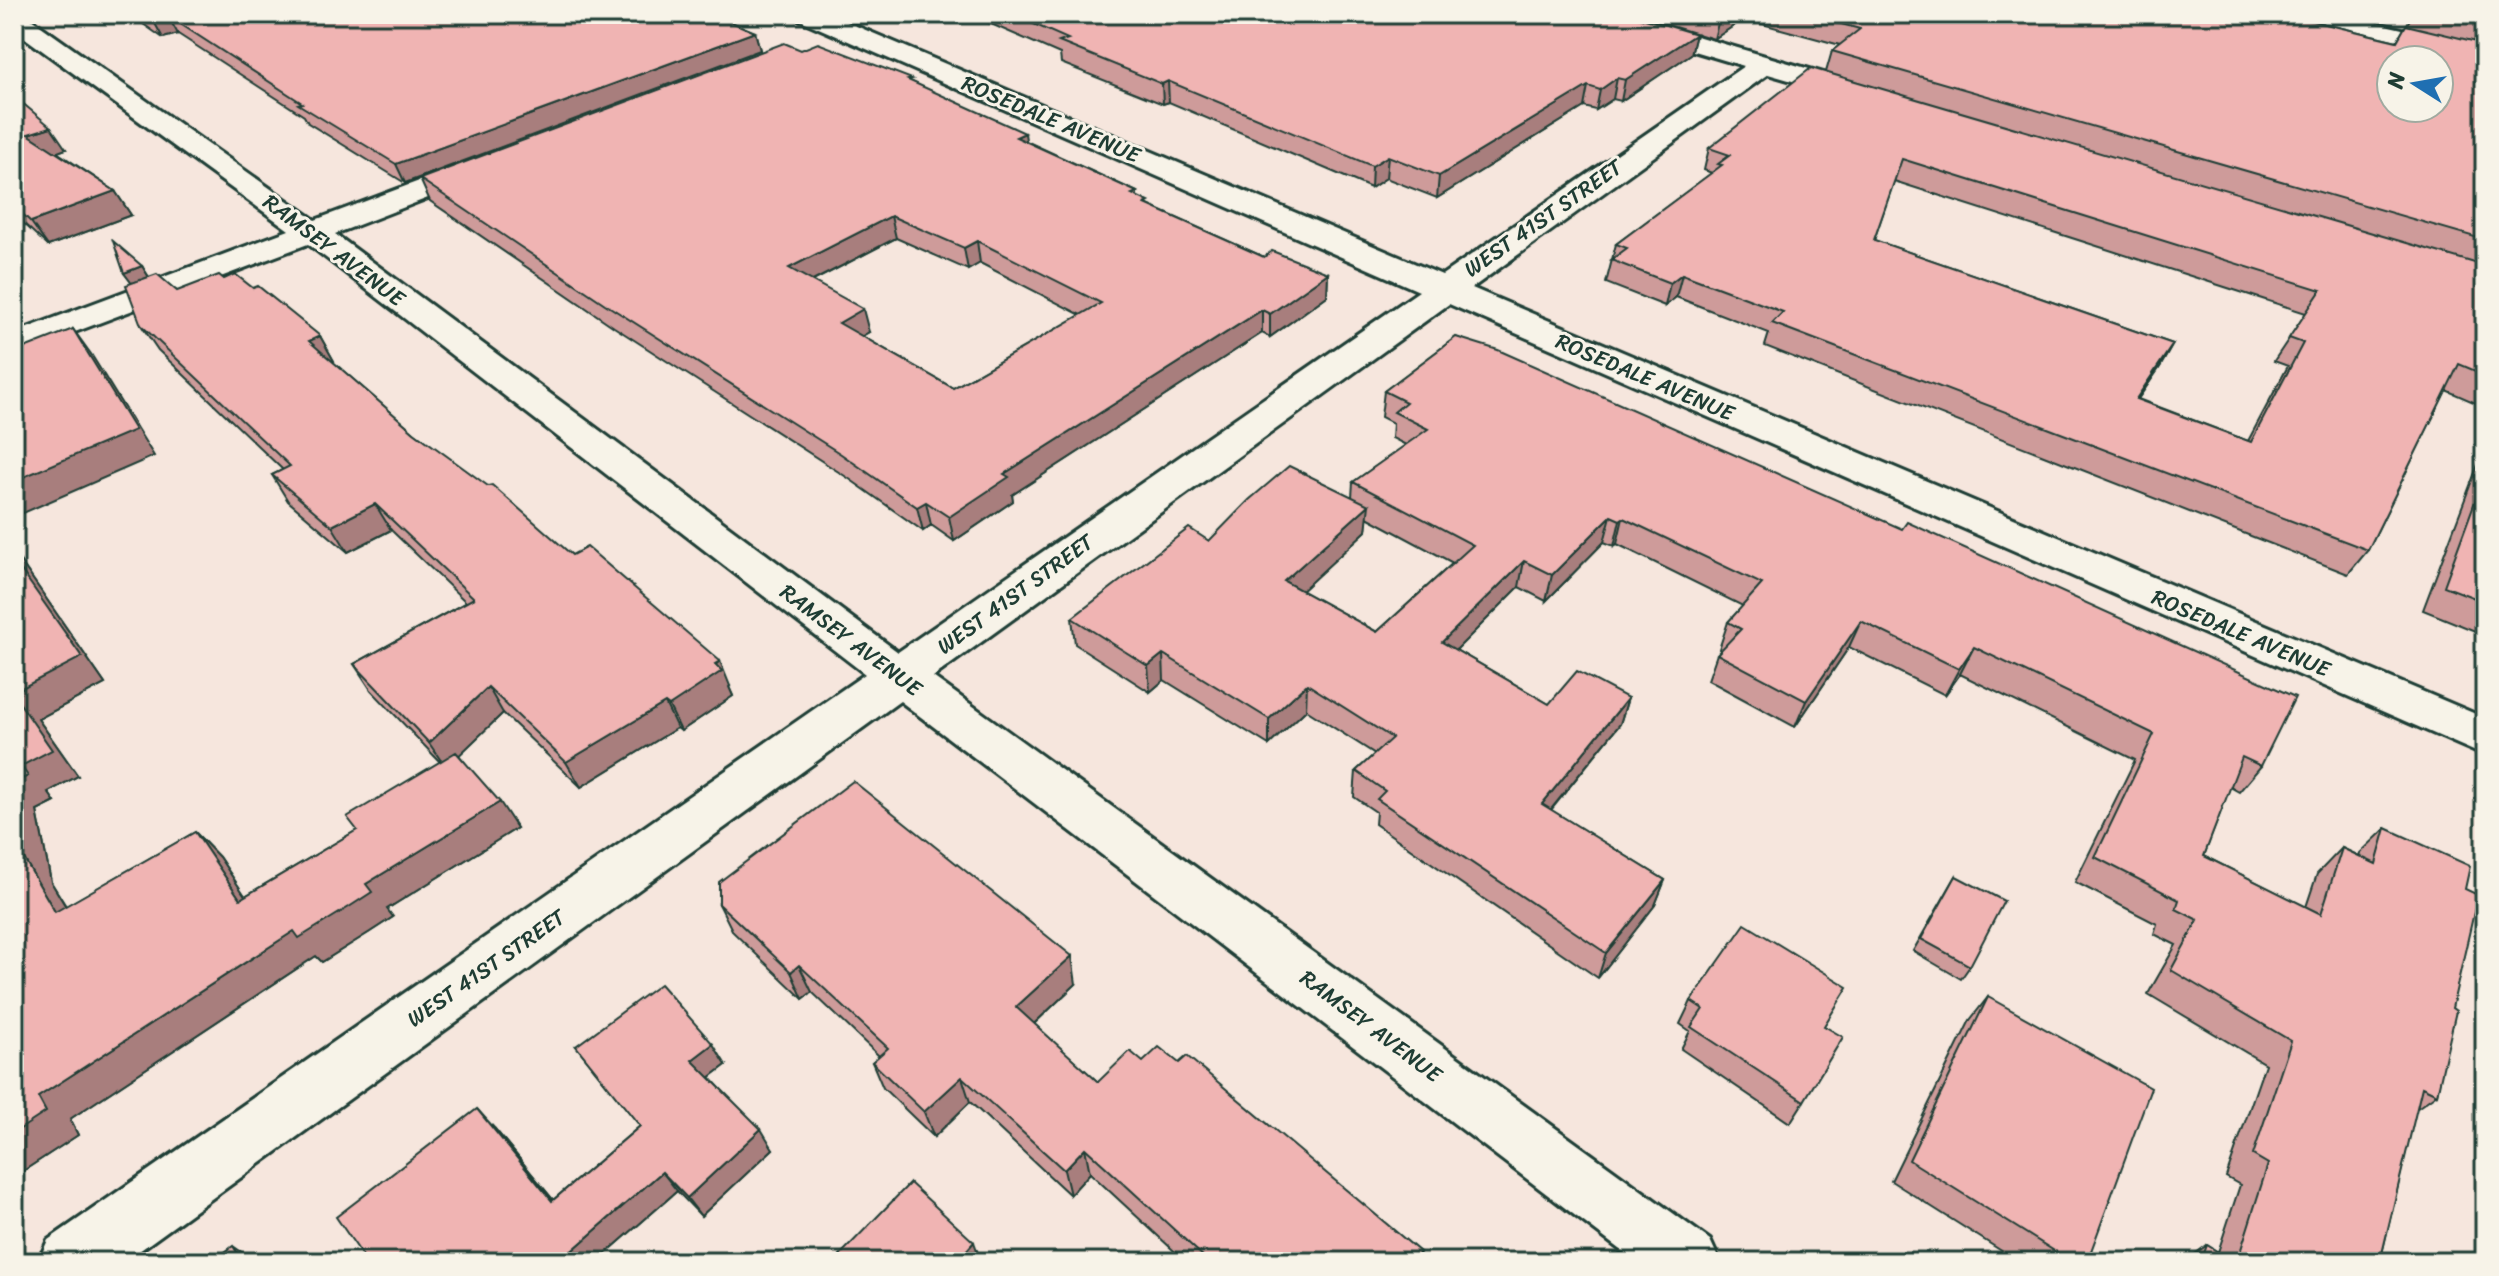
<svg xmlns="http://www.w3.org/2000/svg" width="2499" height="1276" viewBox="0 0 2499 1276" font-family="Sriracha,sans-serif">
  <rect width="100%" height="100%" fill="#f6e6dd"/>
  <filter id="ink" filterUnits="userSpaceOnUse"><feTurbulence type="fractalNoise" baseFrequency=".0125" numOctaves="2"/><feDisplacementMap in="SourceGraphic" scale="16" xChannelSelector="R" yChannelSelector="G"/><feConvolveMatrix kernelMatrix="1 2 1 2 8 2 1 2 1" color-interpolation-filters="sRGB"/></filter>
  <g filter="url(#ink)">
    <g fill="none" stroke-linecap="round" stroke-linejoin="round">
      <defs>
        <g id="minor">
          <polygon points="14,14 24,14 315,220 470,162 490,162 495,168 490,174 335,234 898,652 1419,291 798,19 795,14 828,14 1442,275 1744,66 1586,19 1583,14 1621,14 1868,86 1871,92 1868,98 1858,100 1768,74 1472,288 2485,718 2485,756 1449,304 933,677 1710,1240 1720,1262 1636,1262 900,701 124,1262 38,1262 48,1240 865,674 308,244 14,355 14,333 289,230 14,30"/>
          <polygon points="2293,14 2337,14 2485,48 2485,64 2296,19"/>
        </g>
      </defs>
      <use href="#minor" stroke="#1f3d34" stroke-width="6"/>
      <use href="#minor" fill="#f7f3e8" fill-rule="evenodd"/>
    </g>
    <g fill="#ce9b9a" stroke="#1f3d34" stroke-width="2" fill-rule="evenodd">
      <polygon points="129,14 712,14 755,32 760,50 405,183 308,123 304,116 178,34 163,38"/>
      <polygon points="968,14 1628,14 1696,34 1691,54 1621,101 1613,99 1596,110 1584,107 1437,198 1386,178 1371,188 1169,102 1163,104 1061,63 1060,54"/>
      <path d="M1632,14h651l114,27 16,-27h72v393l-39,-17 -78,160 -20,24 -583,-228 4,-13 -93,-36 -11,9 -59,-23 10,-39 96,-71 -8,-3 5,-22 117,-76 6,-21 8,-6 -96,-26 -30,20zM1894,181l412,132 -32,48 14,5 -40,75 -110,-42 22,-32 13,-23 -299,-104z"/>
      <path d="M801,50l111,32 114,59 111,51v5l13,9 114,51 64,16 -1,23 -57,41 -8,-4 -250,162 1,6 -59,40 -23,-16 -8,6 -75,-53 -234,-151 -184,-126 -10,-22zM896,238l72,32 12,-7 101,52 -128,73 -91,-52 7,-4 -56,-51z"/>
      <polygon points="14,96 66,149 57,152 115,191 131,215 48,246 19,219 14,223"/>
      <polygon points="142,266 149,277 177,291 320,336 334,361 333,362 414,432 572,555 730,686 729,687 733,696 681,731 677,728 581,787 503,713 459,755 517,828 387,909 393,917 370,932 322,962 316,956 70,1119 78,1135 14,1177 14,552 105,684 38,719 78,776 48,792 55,802 37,811 51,882 66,906 195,832 219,857 245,896 357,830 440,762 371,690 354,664 466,602 391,530 348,552 288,501 272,475 283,470 158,350 141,325 132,283 124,273"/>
      <path d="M1456,337l805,429 -22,26 -9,-5 -26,69 102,51 11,-33 25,-26 17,8 1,-3 26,-25 79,61 -13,119 -15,86 -21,15 -36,153h-196l23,-17 11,7 22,-67 -14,-8 39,-113 -117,-70 28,-49 -22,-11 3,-10 -82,-42 60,-122 -175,-86 -15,21 -96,-48 -54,80 -87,-47 9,-26 4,-4 -2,-1 9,-27 15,-16 -126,-62 -3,2 -10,-4 -58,59 -27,-14 -63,63 93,54 79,-6 -8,26 -69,86 114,70 -10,25 -57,73 -223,-154 1,-12 -22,-15 2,-26 19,-17 -69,-44 -37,35 -105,-65 -14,12 -75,-48 -3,-26 137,-77 143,-44 1,-15 53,-37 -14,-7 1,-15 -12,-6 3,-26zM1367,517l86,46 -76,69 -76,-41 65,-60z"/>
      <polygon points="2485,446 2485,635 2423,610"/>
      <polygon points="1956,876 1970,966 1961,979 1913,951"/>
      <polygon points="719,904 1076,984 1034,1024 1098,1082 1143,1062 1417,1262 1186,1262 1090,1173 1070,1195 970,1102 934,1137 883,1088 872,1062 879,1056 812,992 803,999 733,932"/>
      <polygon points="1988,997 2087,1262 2019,1262 1891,1181 1970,1020"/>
      <polygon points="1691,1001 1824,1026 1804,1101 1790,1123 1681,1049 1690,1031 1680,1024"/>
      <polygon points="576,1046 726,1065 710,1077 773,1149 701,1216 677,1191 596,1262 367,1262 495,1129 553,1200 640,1126"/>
    </g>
    <g fill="#a87e7d" stroke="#1f3d34" stroke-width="2">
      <polygon points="1726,14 1745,14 1744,19 1714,39 1719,19"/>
      <polygon points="168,16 178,34 163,38 153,20"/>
      <polygon points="755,32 760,50 405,183 396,164"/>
      <polygon points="1696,34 1691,54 1621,101 1625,80"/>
      <polygon points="1617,78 1613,99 1596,110 1600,90"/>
      <polygon points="1168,81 1169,102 1163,104 1162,84"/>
      <polygon points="1588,86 1584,107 1437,198 1439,176"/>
      <polygon points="51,127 66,149 44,157 28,134"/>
      <polygon points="1025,133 1028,154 1016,137"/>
      <polygon points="1388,156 1386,178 1371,188 1372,166"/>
      <polygon points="115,191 131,215 48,246 31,222"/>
      <polygon points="14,211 19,219 14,223"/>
      <polygon points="891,216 896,238 795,290 789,268"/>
      <polygon points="977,241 980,263 968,270 964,248"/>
      <polygon points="142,266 150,279 133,285 124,273"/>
      <polygon points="1328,273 1327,296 1270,337 1270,314"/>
      <polygon points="1682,274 1676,297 1665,306 1670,283"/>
      <polygon points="863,309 869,332 845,346 839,323"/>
      <polygon points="1262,310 1262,333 1012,495 1013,501 954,541 949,517 1004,474"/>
      <polygon points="73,329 91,354 154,456 14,517 14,481"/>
      <polygon points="320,336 334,361 323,366 309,341"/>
      <polygon points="2173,344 2160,367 2122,422 2136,399"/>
      <polygon points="926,502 931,525 923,531 917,507"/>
      <polygon points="375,504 391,530 348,552 332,526"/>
      <polygon points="1369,505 1366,531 1283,608 1284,581"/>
      <polygon points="1611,516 1604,542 1546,601 1552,575"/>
      <polygon points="1623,518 1617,544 1614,546 1620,520"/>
      <polygon points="14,552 105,684 38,719 78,776 48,792 55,802 37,811 51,882 84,937 55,912 23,857 14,808 14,783 21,766 14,695"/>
      <polygon points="1524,561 1519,587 1438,668 1442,642"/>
      <polygon points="1861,621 1849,647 1795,727 1806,701"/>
      <polygon points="1974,647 1960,674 1945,695 1959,669"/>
      <polygon points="1163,654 1164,680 1150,692 1148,666"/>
      <polygon points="720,661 730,686 729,687 733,696 681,731 669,706"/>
      <polygon points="1307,684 1306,710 1269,745 1269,719"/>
      <polygon points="488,687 503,713 446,768 429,743"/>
      <polygon points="1628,698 1620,724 1535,829 1542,804"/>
      <polygon points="665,703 677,728 581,787 566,762"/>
      <polygon points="500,802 517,828 387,909 393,917 370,932 322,962 316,956 70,1119 78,1135 14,1177 14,1133 38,1097 366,884"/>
      <polygon points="195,832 219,857 264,924 240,899"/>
      <polygon points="1665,880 1655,905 1598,978 1606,953"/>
      <polygon points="1072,956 1076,984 1023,1034 1016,1007"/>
      <polygon points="799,965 812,992 803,999 791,972"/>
      <polygon points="713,1044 726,1065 705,1081 692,1060"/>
      <polygon points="962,1077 970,1102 934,1137 924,1112"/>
      <polygon points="477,1109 495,1129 569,1219 552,1201"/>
      <polygon points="761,1129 773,1149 701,1216 687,1198"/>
      <polygon points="1085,1148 1090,1173 1070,1195 1064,1170"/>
      <polygon points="662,1172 677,1191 596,1262 559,1262"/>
      <polygon points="974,1242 978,1253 969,1262 956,1262"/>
      <polygon points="233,1246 256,1262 243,1262"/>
      <polygon points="1420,1252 1417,1262 1412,1262"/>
    </g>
    <g fill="#f0b4b3" stroke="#1f3d34" stroke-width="2" fill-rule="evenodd">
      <polygon points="144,14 712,14 755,32 396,164 298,104 302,103 168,16 153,20"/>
      <polygon points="1011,14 1628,14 1696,34 1625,80 1617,78 1600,90 1588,86 1439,176 1388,156 1372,166 1168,81 1162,84 1059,42 1068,39"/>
      <polygon points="1703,14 1726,14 1719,19"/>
      <path d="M1804,14h479l114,27 9,-16 79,19v196l-653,-189 28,-22zM2391,60h48v48h-48z"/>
      <polygon points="2449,14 2485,14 2485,22"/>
      <path d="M784,43l17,7 17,-7 94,36 -4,1 117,53 -9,4 121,55 -5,2 17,8 -4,2 119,53 8,-6 56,22 -58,41 -8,-4 -258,164 5,3 -60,40 -23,-15 -9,5 -76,-53 -236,-150 -185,-125zM891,216l73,32 13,-7 124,62 -148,85 -114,-65 24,-14 -74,-41z"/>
      <path d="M1811,68l674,198v109l-26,-11 -91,186 -596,-227 11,-11 -101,-38 -12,9 -59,-23 16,-12 -11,-4 106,-79 -4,-1 12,-9 -21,-7zM1902,159l419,131 -32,48 14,5 -52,99 -115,-43 37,-55 -299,-104z"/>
      <polygon points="14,96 51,127 28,134 115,191 31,222 14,206"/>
      <polygon points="113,241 142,266 124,273"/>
      <polygon points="157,274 177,291 219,275 224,279 235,274 253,288 258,286 320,336 309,341 414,432 488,486 492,485 572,555 587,547 720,661 715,664 722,671 669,706 665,703 566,762 488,687 429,743 354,664 474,598 375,504 332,526 272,475 290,466 141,325 126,285"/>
      <polygon points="73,329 135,430 14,481 14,352"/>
      <polygon points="1456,337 1498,350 1902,529 1907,522 2295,697 2261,766 2242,757 2204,856 2321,914 2342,848 2376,864 2386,828 2470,866 2465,889 2478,895 2452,1008 2456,1011 2437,1094 2422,1087 2380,1262 2237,1262 2268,1164 2253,1155 2291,1041 2171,970 2198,920 2176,909 2179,900 2095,857 2154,734 1974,647 1959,669 1861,621 1806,701 1717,654 1741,629 1728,622 1762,584 1623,518 1620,520 1611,516 1552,575 1524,561 1442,642 1549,704 1577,671 1628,698 1542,804 1665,880 1606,953 1377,799 1385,791 1356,771 1392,738 1307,684 1269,719 1163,654 1148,666 1072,618 1189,528 1209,541 1249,500 1289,466 1369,505 1284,581 1377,632 1473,545 1353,482 1428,429 1394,412 1406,402 1384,391"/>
      <polygon points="2485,474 2485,602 2444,586"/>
      <polygon points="14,560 82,657 14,692"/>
      <polygon points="14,695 52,750 21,766 28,776 14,783"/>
      <polygon points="456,752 500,802 366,884 372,892 349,907 299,938 294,931 38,1097 46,1112 14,1133 14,808 23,857 55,912 195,832 240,899 357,830 347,817"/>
      <polygon points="853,781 1072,956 1016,1007 1098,1082 1130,1051 1143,1062 1159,1047 1179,1063 1187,1056 1420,1252 1412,1262 1201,1262 1205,1258 1085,1148 1064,1170 962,1077 924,1112 872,1062 888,1048 799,965 791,972 719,904 719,882"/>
      <polygon points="1956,876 2004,901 1970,966 1921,939"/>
      <polygon points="1745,924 1848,987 1824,1026 1843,1037 1804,1101 1691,1027 1703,1009 1691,1001"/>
      <polygon points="660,984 713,1044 692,1060 761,1129 687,1198 662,1172 559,1262 367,1262 336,1217 477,1109 552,1201 640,1126 576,1046"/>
      <polygon points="1988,997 2151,1088 2087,1262 2072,1262 1909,1160"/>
      <polygon points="910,1183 974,1242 956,1262 847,1262 840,1255"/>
      <polygon points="2207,1245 2234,1262 2201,1262"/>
      <polygon points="233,1246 243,1262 211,1262"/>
    </g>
  </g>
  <g text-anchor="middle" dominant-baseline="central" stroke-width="6" stroke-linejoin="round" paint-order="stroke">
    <g font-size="22" fill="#1f3d34" stroke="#f7f3e8">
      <text transform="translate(1051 119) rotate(23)">ROSEDALE AVENUE</text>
      <text transform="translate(1543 218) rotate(-35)">WEST 41ST STREET</text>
      <text transform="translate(334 250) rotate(37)">RAMSEY AVENUE</text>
      <text transform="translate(1645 377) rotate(23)">ROSEDALE AVENUE</text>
      <text transform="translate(1015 594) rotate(-36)">WEST 41ST STREET</text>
      <text transform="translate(2241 633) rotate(23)">ROSEDALE AVENUE</text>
      <text transform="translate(851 640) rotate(37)">RAMSEY AVENUE</text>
      <text transform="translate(486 968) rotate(-35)">WEST 41ST STREET</text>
      <text transform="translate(1371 1026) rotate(37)">RAMSEY AVENUE</text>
    </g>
  </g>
  <rect width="2499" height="1276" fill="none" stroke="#f7f3e8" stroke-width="48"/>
  <rect x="24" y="24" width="2451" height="1228" fill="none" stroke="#1f3d34" stroke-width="3" filter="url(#ink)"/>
  <g transform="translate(2415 84) rotate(281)"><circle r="38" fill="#f7f3e8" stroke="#a1aaa0" stroke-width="2"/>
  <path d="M0-6L14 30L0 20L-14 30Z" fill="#1f6fb2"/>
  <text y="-12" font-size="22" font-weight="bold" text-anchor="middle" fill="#1f3d34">N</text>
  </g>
</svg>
